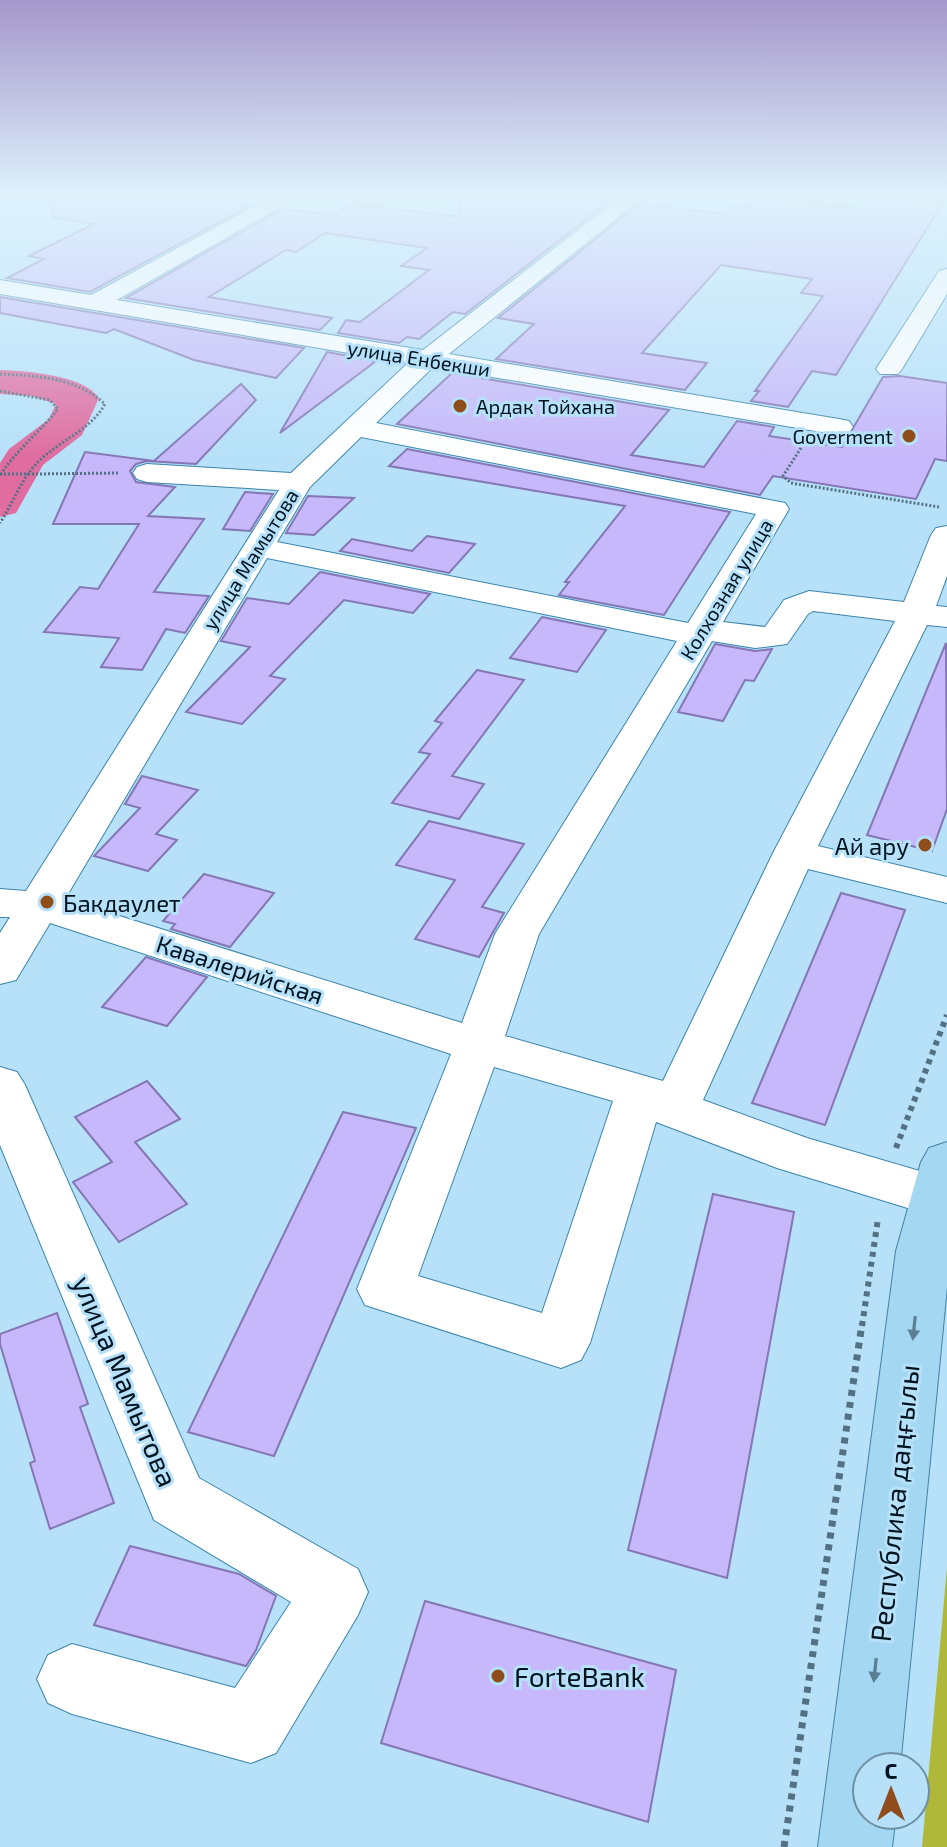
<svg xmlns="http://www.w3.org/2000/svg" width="947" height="1847" viewBox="0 0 947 1847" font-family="'Exo 2',sans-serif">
  <rect width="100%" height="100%" fill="#b6e1f9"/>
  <polygon fill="#afb839" points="947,1567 947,1847 922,1847"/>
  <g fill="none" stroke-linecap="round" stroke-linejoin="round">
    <path fill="#e06ca0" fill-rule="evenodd" d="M0,370c27,1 84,5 99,28l-17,37 -39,30 -27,48 -16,4v-54l9,-14 40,-30 7,-15 -24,-8 -32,-2z"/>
  </g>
  <g fill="#c6b8fa" stroke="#8477b4" stroke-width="2">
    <polygon points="53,199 206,199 251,205 90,292 7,278 44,259 29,256 94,224 52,217"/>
    <polygon points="460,199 610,201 465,314 453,312 419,339 407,337 399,343 338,333 346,320 360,322 429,270 401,266 427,248 325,233 296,252 286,250 209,297 332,318 320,330 126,298 282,209 333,215 352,204 459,217"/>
    <polygon points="757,199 862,209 869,199 942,204 836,375 812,371 788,407 751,401 759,391 755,391 823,296 801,293 812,279 721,265 642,353 707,363 685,390 496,359 534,324 498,318 639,204 725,214 733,206 749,208"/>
    <polygon points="0,297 304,348 276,378 194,360 114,329 106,333 0,313"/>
    <polygon points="327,352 376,361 280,433"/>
    <polygon points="452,373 669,410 631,455 704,467 737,421 774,427 769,436 842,447 883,377 900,376 947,383 947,461 935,459 916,499 773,476 760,495 397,424"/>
    <polygon points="241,384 256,400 196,464 147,461 136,464 130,471 136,482 175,487 148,516 204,519 154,592 209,596 185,633 166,629 142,670 101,667 119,638 44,632 80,587 98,589 139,524 53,524 85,452 154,461"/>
    <polygon points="407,449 730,512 664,615 559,595 569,582 565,582 625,506 389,466"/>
    <polygon points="245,492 273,494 250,531 223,529"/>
    <polygon points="308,496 354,498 314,535 286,533"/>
    <polygon points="427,536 475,544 449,573 340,551 352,539 412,551"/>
    <polygon points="320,572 430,594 413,613 344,600 270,676 285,679 242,724 186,712 250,647 221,641 247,598 289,604"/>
    <polygon points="542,617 606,630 577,672 510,658"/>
    <polygon points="946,643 947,809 932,851 867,835"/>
    <polygon points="715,644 755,651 772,649 754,681 745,680 723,721 678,712"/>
    <polygon points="477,670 524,680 452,776 484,784 459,819 392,803 430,754 419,752 442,723 435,721"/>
    <polygon points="142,776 198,790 156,834 177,840 148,871 94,856 140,808 125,804"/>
    <polygon points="429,821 524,844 482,907 504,913 479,957 415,939 455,880 396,865"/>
    <polygon points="204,874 274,893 230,947 171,929 175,924 163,921"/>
    <polygon points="841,893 905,910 825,1125 752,1103"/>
    <polygon points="146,957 207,977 167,1026 102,1007"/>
    <polygon points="147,1081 180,1119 135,1142 187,1204 119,1242 73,1182 112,1162 75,1117"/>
    <polygon points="343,1112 416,1128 274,1456 188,1432"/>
    <polygon points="713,1194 794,1212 727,1578 628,1550"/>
    <polygon points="57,1313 88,1404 80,1407 114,1503 50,1529 30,1463 35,1461 0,1344 0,1334"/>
    <polygon points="130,1546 239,1574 276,1596 256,1650 246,1666 94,1625"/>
    <polygon points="425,1601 676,1670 648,1822 381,1743"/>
  </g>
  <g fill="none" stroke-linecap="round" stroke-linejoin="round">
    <defs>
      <g id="minor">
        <path d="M268,199h26l-177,101 306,50 195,-151h23l-192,155 390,65 10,2 4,6 -4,6 -10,2 -406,-68 -57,56 409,80 4,6 -66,113 42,5 19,-27 25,-9 95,11 27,-67 5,-7 11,-2v50l-11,30 11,1v20l-20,-2 -109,221 129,31v26l-139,-34 -105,231 104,38 140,41v34l-10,4 -160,-49 -121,-46 -66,221 -9,17 -20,8 -196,-63 -8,-16 94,-235 -401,-131 -34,57 -16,4v-51l10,-16h-10v-28l26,2 253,-401 -132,-8 -10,-3 -4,-6 4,-6 10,-3 144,9 117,-110 -408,-69v-14l91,15zM361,437l395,77 -68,109 -411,-81 33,-55zM267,558l410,83 -182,293 -33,89 -397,-124zM813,611l82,10 -122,232 -110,228 -158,-45 34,-102 173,-293 43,7 32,-4 21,-30zM494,1067l119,34 -71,212 -124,-37z"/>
        <polygon points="947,269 947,294 902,369 898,374 880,374 876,369 939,271"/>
        <polygon points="0,1067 17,1072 25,1085 199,1478 358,1569 368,1592 358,1615 276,1753 251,1763 72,1714 48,1703 37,1679 48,1655 72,1644 235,1688 291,1602 154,1520 0,1145"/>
      </g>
      <polygon id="major" points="947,1142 947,1287 900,1767 867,1767 867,1815 896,1815 892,1847 818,1847 896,1251 921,1162 929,1148"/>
    </defs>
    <use href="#minor" stroke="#3b85ab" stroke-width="2"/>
    <use href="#major" stroke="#4382a3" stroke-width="2"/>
    <g stroke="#537182" stroke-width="3" stroke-dasharray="2 2" stroke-linecap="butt">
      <path d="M0,374c39,2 75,3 105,30 -15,27 -47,37 -68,59 -17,18 -24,40 -37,60"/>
      <path d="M0,391l50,9 8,9c-18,23 -44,43 -58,67"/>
      <polyline points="801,448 783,476 791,483 939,507"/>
      <polyline points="36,474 119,473"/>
    </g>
    <g stroke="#537182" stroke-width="6" stroke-dasharray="5 5" stroke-linecap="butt">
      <polyline points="896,1148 947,1015"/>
      <polyline points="862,1326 878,1219"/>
    </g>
    <polyline stroke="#537182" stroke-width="7" stroke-dasharray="6 6" stroke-linecap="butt" points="784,1847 862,1324"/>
    <use href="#minor" fill="#fff" fill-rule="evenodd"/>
    <use href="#major" fill="#a4d7f2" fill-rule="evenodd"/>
    <polyline stroke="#537182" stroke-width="3" stroke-dasharray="2 2" stroke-linecap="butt" points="0,474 36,474"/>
  </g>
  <defs><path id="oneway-solid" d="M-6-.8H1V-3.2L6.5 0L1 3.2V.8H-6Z" transform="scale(2)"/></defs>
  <g fill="#5a7f94">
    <use href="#oneway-solid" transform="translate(914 1328) rotate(96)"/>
    <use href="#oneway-solid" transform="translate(875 1670) rotate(96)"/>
  </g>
  <linearGradient id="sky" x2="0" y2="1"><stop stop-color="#a597cb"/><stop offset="0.43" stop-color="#def2fc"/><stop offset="1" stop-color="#def2fc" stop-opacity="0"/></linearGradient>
  <rect width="947" height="458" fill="url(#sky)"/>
  <g fill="#8f4d1b" stroke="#b6e1f9" stroke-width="3">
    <circle cx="460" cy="406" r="8"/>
    <circle cx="909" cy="436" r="8"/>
    <circle cx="925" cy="845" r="8"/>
    <circle cx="47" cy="902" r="8"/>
    <circle cx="498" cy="1676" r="8"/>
  </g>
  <g text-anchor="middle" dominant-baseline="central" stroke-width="6" stroke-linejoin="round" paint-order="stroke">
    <g font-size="20" fill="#001420" stroke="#b6e1f9">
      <text transform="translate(419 358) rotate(9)">улица Енбекши</text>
      <text transform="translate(250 559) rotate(-58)">улица Мамытова</text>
      <text transform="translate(726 589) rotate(-59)">Колхозная улица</text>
    </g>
    <g font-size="20" fill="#001420" stroke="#b6e1f9" text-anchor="start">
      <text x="476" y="406">Ардак Тойхана</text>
      <text x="893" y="436" text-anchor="end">Goverment</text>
    </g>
    <g font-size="24" fill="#001420" stroke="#b6e1f9" text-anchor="end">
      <text x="909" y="845">Ай ару</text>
      <text x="63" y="902" text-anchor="start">Бакдаулет</text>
    </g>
    <g font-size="24" fill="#001420" stroke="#b6e1f9">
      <text transform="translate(240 969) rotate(18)">Кавалерийская</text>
    </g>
    <g font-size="28" fill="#001420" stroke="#b6e1f9">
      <text transform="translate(126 1381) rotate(67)">улица Мамытова</text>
      <text transform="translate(894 1503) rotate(-84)">Республика даңғылы</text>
    </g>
    <g font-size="28" fill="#001420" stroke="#b6e1f9" text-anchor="start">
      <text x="514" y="1676">ForteBank</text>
    </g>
  </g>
  <g transform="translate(891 1791)"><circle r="38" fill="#b6e1f9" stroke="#6d8fa2" stroke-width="2"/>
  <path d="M0-6L14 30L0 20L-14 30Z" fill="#8f4d1b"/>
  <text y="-12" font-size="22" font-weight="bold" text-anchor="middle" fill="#001420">С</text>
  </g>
</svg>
